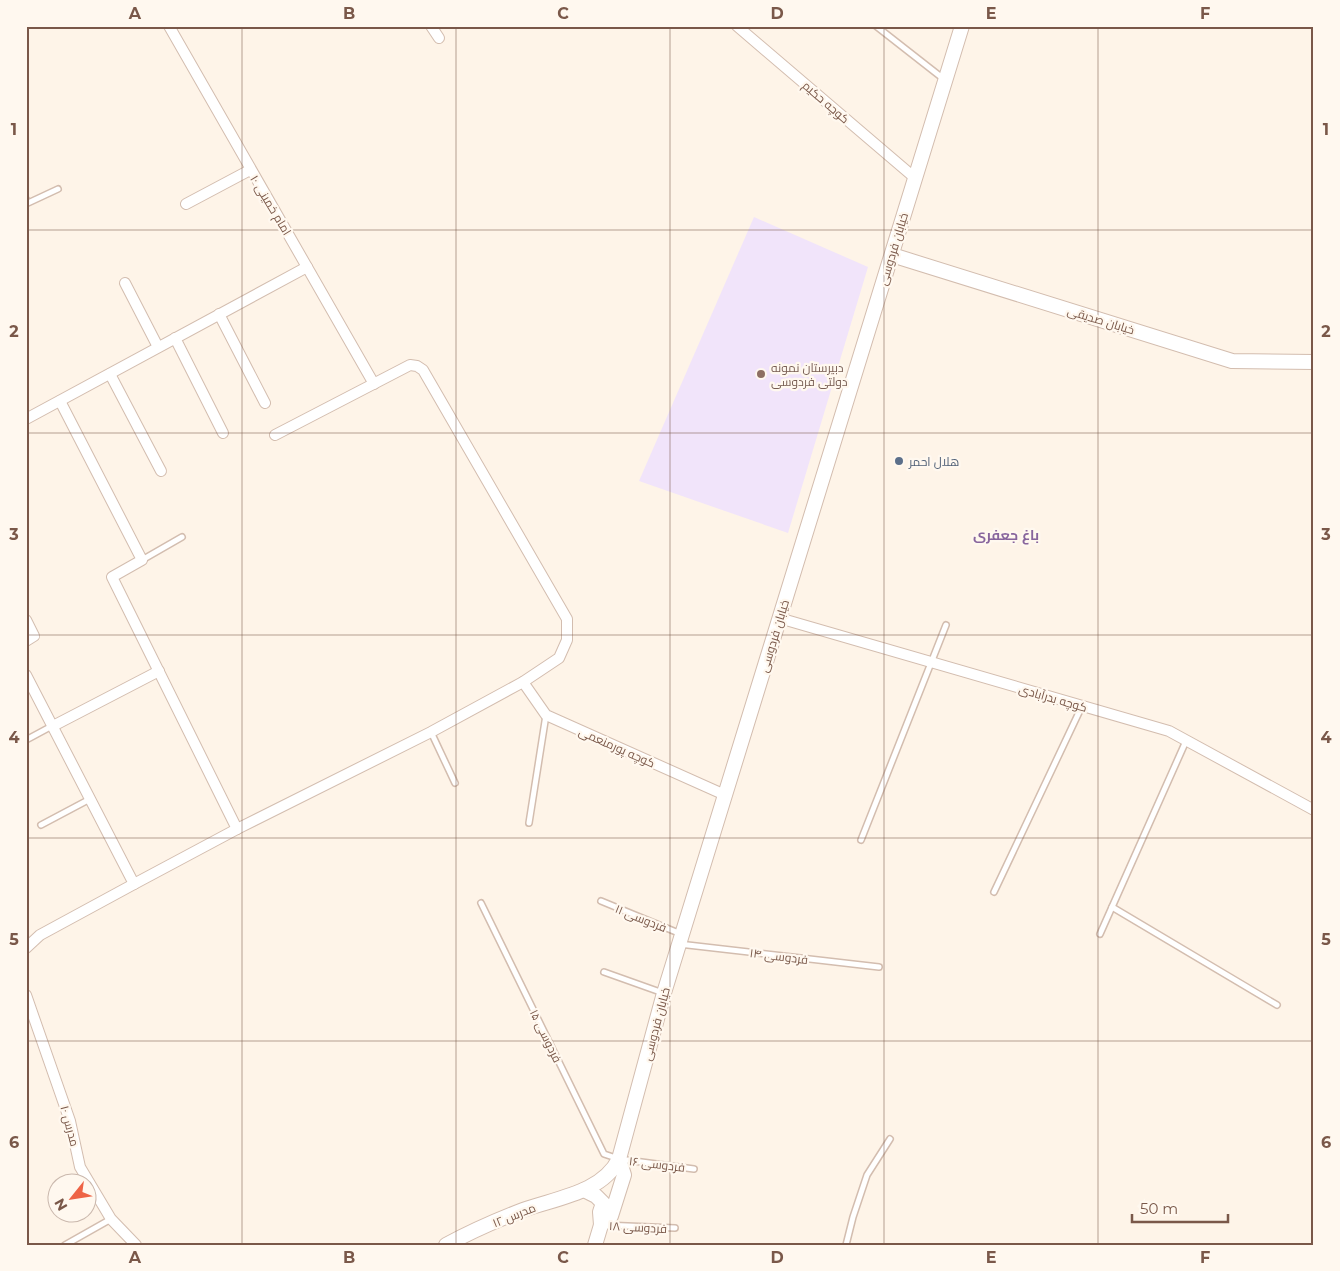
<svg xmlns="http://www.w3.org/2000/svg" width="1340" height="1271" viewBox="0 0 1340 1271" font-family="Montserrat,Cairo,sans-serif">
  <rect width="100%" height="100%" fill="#fef4e8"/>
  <polygon fill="#f1e4fa" points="754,217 868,267 788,533 639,481"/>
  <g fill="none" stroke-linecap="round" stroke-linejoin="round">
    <defs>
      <g id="service">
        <polyline points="876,26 945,80"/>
        <polyline points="26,199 28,203 58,189"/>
        <polyline points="142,560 182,537"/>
        <polyline points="431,732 455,783"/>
        <polyline points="26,740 52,726"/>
        <polyline points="529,823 546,715"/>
        <polyline points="41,825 90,799"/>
        <polyline points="861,840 946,625"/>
        <polyline points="994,892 1082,706"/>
        <polyline points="601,901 681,934"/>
        <polyline points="481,903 604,1154 619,1159 694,1169"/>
        <polyline points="1112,907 1277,1005"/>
        <polyline points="1100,934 1186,741"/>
        <polyline points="679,944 879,967"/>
        <polyline points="604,972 663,993"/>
        <polyline points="604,1225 675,1228"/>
        <polyline points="65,1245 111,1219"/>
        <polyline points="846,1245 853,1217 867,1175 890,1139"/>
      </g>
      <g id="minor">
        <polyline points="169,26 374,384"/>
        <polyline points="431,26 439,38"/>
        <polyline points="737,26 915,178"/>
        <polyline points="186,204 250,170"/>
        <polyline points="125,283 158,347"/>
        <polyline points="219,314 265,403"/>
        <polyline points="175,338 223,433"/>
        <polyline points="110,374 161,471"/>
        <polyline points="60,401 142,560 112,577 237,829"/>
        <polyline points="26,419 307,267"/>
        <polyline points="779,618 1169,731 1314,810"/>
        <polyline points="26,620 34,636 26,641"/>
        <polyline points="26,675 134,884 40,935 26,948"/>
        <polyline points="523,682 546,715 725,795"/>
        <polyline points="53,726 159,671"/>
        <polyline points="134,884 237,829 431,732 523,682 559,658 567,640 567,619 423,370 417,366 410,365 275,435"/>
        <polyline points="26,995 70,1121 80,1167 111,1219 136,1245"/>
      </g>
      <g id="tertiary">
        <polyline points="892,255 1232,361 1314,362"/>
        <polyline points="584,1190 596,1196 603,1203 600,1212 601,1225"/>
        <path d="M446,1245c24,-13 51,-25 77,-35 33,-12 79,-17 96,-51"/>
        <polyline points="595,1245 601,1225 611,1216 624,1175 619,1159 664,993 962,26"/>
      </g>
    </defs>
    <use href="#service" stroke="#d3bdaf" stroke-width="8"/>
    <use href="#minor" stroke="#d3bdaf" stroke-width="12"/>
    <use href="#tertiary" stroke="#d3bdaf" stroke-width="16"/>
    <use href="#service" stroke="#fff" stroke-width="5"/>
    <use href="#minor" stroke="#fff" stroke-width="10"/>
    <use href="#tertiary" stroke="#fff" stroke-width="14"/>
  </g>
  <path fill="none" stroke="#7a5849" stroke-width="1" stroke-opacity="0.55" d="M242,26v1219M456,26v1219M670,26v1219M884,26v1219M1098,26v1219M26,230h1288M26,433h1288M26,635h1288M26,838h1288M26,1041h1288"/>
  <circle fill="#8d6e63" stroke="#fff8ef" stroke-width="2" cx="761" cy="374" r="5"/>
  <circle fill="#5c6f8a" stroke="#fff8ef" stroke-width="2" cx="899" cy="461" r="5"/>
  <g text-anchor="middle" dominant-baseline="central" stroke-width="4.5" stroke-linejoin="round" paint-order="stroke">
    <g font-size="12" fill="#7a5849" stroke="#fff8ef">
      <text transform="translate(826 102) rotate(41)">کوچه حکیم</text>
      <text transform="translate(271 205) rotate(59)">امام خمینی ۱۰</text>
      <text transform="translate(893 249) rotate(-73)">خیابان فردوسی</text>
      <text transform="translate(1101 320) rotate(17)">خیابان صدیقی</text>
      <text transform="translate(774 636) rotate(-73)">خیابان فردوسی</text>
      <text transform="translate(1053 698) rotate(16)">کوچه بدرآبادی</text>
      <text transform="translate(617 747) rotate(24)">کوچه پورمنعمی</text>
      <text transform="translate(641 918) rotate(22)">فردوسی ۱۱</text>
      <text transform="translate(779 956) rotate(7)">فردوسی ۱۴</text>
      <text transform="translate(656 1024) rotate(-75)">خیابان فردوسی</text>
      <text transform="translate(546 1036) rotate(64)">فردوسی ۱۵</text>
      <text transform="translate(70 1126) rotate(75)">مدرس ۱۰</text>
      <text transform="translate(657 1164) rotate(7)">فردوسی ۱۶</text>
      <text transform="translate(514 1215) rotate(-22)">مدرس ۱۲</text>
      <text transform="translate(638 1227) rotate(3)">فردوسی ۱۸</text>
    </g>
    <g font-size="12" fill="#785e54" stroke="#fff8ef" text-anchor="start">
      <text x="771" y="367">دبیرستان نمونه<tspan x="771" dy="14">دولتی فردوسی</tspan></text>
    </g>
    <g font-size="12" fill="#4e5e75" stroke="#fff8ef" text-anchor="start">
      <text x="909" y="461">هلال احمر</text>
    </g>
    <g font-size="14" font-weight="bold" fill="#88659d" stroke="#fff8ef">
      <text x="1006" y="535">باغ جعفری</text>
    </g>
  </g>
  <rect width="1340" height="1271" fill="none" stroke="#fff8ef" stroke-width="55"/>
  <g transform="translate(72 1198) rotate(240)"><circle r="24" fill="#fff8ef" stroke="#cab8ad"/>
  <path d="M0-4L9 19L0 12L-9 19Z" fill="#ee6446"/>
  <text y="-8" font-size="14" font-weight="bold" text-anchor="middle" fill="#7a5849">N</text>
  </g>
  <path d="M1132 1214v8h96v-8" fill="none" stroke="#7a5849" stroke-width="2.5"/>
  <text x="1140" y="1214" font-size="15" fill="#7a5849" stroke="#fff8ef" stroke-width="4" paint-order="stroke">50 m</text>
  <rect x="28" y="28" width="1284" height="1216" fill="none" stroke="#7a5849" stroke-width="2"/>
  <g font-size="16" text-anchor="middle" font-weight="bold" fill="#7a5849">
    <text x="135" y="19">A</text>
    <text x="349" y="19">B</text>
    <text x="563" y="19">C</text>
    <text x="777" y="19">D</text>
    <text x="991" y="19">E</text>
    <text x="1205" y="19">F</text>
    <text x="14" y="135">1</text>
    <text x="1326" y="135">1</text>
    <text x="14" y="337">2</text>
    <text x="1326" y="337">2</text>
    <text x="14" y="540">3</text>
    <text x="1326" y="540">3</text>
    <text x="14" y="743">4</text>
    <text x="1326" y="743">4</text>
    <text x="14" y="945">5</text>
    <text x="1326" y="945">5</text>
    <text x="14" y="1148">6</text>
    <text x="1326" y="1148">6</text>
    <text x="135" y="1263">A</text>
    <text x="349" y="1263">B</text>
    <text x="563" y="1263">C</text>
    <text x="777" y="1263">D</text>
    <text x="991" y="1263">E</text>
    <text x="1205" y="1263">F</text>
  </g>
</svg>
